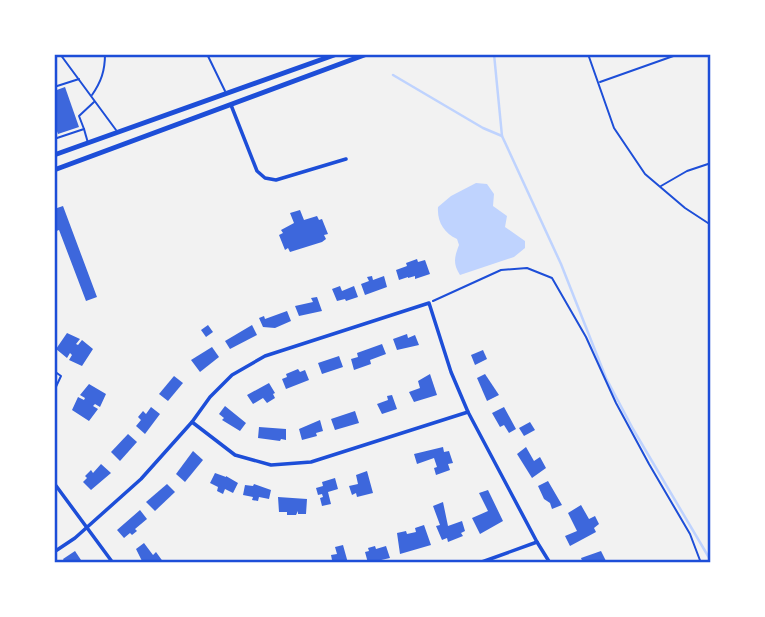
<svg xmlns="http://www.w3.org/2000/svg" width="765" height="617" viewBox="0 0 765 617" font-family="'IBM Plex Sans',sans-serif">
  <rect width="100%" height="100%" fill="#f2f2f2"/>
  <path fill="#bfd3fe" d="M476,183l11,1 7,10 -1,12 14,10 -2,11 20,14v7l-11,9 -54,18c-7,-11 -6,-17 -1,-30l-2,-6c-13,-6 -20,-17 -19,-32l13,-11z"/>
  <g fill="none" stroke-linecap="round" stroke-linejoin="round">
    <g stroke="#bfd3fe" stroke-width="2.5">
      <polyline points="494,54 502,136 561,264 606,378 633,429 711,561"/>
      <polyline points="393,75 483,128 502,136"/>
    </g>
  </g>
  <g fill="#3d67dc">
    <polygon points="65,87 79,127 58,134 54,123 54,91"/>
    <polygon points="63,206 97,297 86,301 59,230 54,232 54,209"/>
    <polygon points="300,210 304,220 317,216 319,220 322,219 328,234 324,235 326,239 322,242 290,252 288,248 285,250 279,235 283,233 281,230 294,223 290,213"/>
    <polygon points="417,259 418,262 425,260 430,274 415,279 415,276 408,278 408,277 399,280 396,270 407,266 406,263"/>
    <polygon points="372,276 373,280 384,276 387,287 365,295 361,284 369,281 367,277"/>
    <polygon points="340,286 342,291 354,286 358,297 346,301 345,299 337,301 332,289"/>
    <polygon points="317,297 322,311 299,316 295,306 313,302 311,298"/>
    <polygon points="287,311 291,321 275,328 263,327 259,318 264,316 265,319"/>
    <polygon points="208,325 213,332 206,337 201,330"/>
    <polygon points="252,325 257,335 230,349 225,341"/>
    <polygon points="67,333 80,339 76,344 78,345 82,340 93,349 82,366 69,360 72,355 70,353 67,358 56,349"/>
    <polygon points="407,334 408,338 415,335 419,345 397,350 393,339"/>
    <polygon points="382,344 386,354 370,360 371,364 354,370 351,359 358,357 357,353"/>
    <polygon points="212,347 219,357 200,372 191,360"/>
    <polygon points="483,350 487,359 475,365 471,355"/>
    <polygon points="339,356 343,367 322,374 318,363"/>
    <polygon points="298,369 300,372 305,370 309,380 286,389 282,379 287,377 286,374"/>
    <polygon points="430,374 437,395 414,402 409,392 420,388 418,381"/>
    <polygon points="485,374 499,395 487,401 477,378"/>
    <polygon points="174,376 183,383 168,401 159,394"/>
    <polygon points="269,383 275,393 273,394 275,398 267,403 263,398 253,404 247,395"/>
    <polygon points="89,384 106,394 100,407 95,404 93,406 98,409 89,421 72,410 78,397 84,400 85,398 80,395"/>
    <polygon points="392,395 397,409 382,414 377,404 388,400 387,396"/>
    <polygon points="225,406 246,423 240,431 222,420 224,418 219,414"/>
    <polygon points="151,407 160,414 145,434 136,426 141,420 138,417 143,411 146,414"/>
    <polygon points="504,407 516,429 509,433 504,425 500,427 492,413"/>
    <polygon points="355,411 359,423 335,430 331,419"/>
    <polygon points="320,420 323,431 316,433 317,436 302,440 299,429"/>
    <polygon points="530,422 535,430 524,436 519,428"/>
    <polygon points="259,427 286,429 286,440 281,439 280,441 258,438"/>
    <polygon points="128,434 137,442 120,461 111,452"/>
    <polygon points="443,447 444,452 449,451 453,463 448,464 450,470 436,475 434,468 437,467 434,458 417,464 414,454"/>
    <polygon points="526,447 534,461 540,457 546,468 532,478 517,454"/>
    <polygon points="193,451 203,460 185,482 176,474"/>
    <polygon points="101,464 111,473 91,490 83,482 87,478 85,476 91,470 93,473"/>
    <polygon points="367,471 373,493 357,497 356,493 352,495 349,486 358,484 356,475"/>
    <polygon points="215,473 226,477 226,476 238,483 233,493 225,489 223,494 217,491 218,487 210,483"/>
    <polygon points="335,478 338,489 328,492 331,504 322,506 320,498 323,497 322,494 318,495 316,488 323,486 322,482"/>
    <polygon points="548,481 562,505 552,509 550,503 544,499 538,486"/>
    <polygon points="167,484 175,492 155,511 146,502"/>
    <polygon points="254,484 271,490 269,499 259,497 258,501 252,500 253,497 243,495 245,485 253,486"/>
    <polygon points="488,490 503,521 480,534 472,518 488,511 479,493"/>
    <polygon points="278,497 307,499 306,514 298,514 298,511 296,515 287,515 287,512 279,512"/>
    <polygon points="443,502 448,526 462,521 465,531 461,533 463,536 448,542 447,538 442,540 436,526 440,525 433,506"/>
    <polygon points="581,505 589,519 595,516 599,524 594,528 596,532 570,546 565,536 577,531 568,513"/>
    <polygon points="140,510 147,519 135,529 137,531 132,535 130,533 124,538 117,530"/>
    <polygon points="424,525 431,545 400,554 397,533 406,531 407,534 416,532 415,528"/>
    <polygon points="144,543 153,555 156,552 164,563 143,563 136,549"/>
    <polygon points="343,545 348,563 326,563 332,560 331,555 337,554 335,547"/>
    <polygon points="375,546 376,549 386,546 390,558 368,563 365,552 369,551 368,548"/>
    <polygon points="75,551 83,563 65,563 63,559"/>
    <polygon points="601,551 607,563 583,563 581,558"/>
  </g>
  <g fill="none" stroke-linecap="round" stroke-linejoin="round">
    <polyline stroke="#1d4ed8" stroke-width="2" points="433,301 501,270 527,268 552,278 586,337 616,403 649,464 690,534 701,563"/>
    <g stroke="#1d4ed8" stroke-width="2">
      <polyline points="60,54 116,130"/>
      <polyline points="207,54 225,91"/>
      <polyline points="588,54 614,128 645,174 685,208 711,225"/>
      <polyline points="600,82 679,54"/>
      <polyline points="54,87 79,79"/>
      <path d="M92,95c9,-13 13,-24 13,-41"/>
      <polyline points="84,129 88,143"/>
      <polyline points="54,139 84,129 79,116 94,102"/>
      <polyline points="661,186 687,171 711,163"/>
      <polyline points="54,371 61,376 54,391"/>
    </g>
    <g stroke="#1d4ed8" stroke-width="3.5">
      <polyline points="231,105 257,171 265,178 276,180 346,159"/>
      <polyline points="192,422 235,455 271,465 311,462 468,412"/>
      <polyline points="54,483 113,563"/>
      <polyline points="54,552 75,538 141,479 192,422 210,397 232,375 265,356 429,303 451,372 468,412 537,542 550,563"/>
      <polyline points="479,563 537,542"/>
    </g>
    <g stroke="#1d4ed8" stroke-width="5">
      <polyline points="54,155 337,54"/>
      <polyline points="54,170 367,54"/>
    </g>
  </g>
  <rect width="765" height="617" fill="none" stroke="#ffffff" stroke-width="112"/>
  <rect x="56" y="56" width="653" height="505" fill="none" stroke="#1d4ed8" stroke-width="2.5"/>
</svg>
